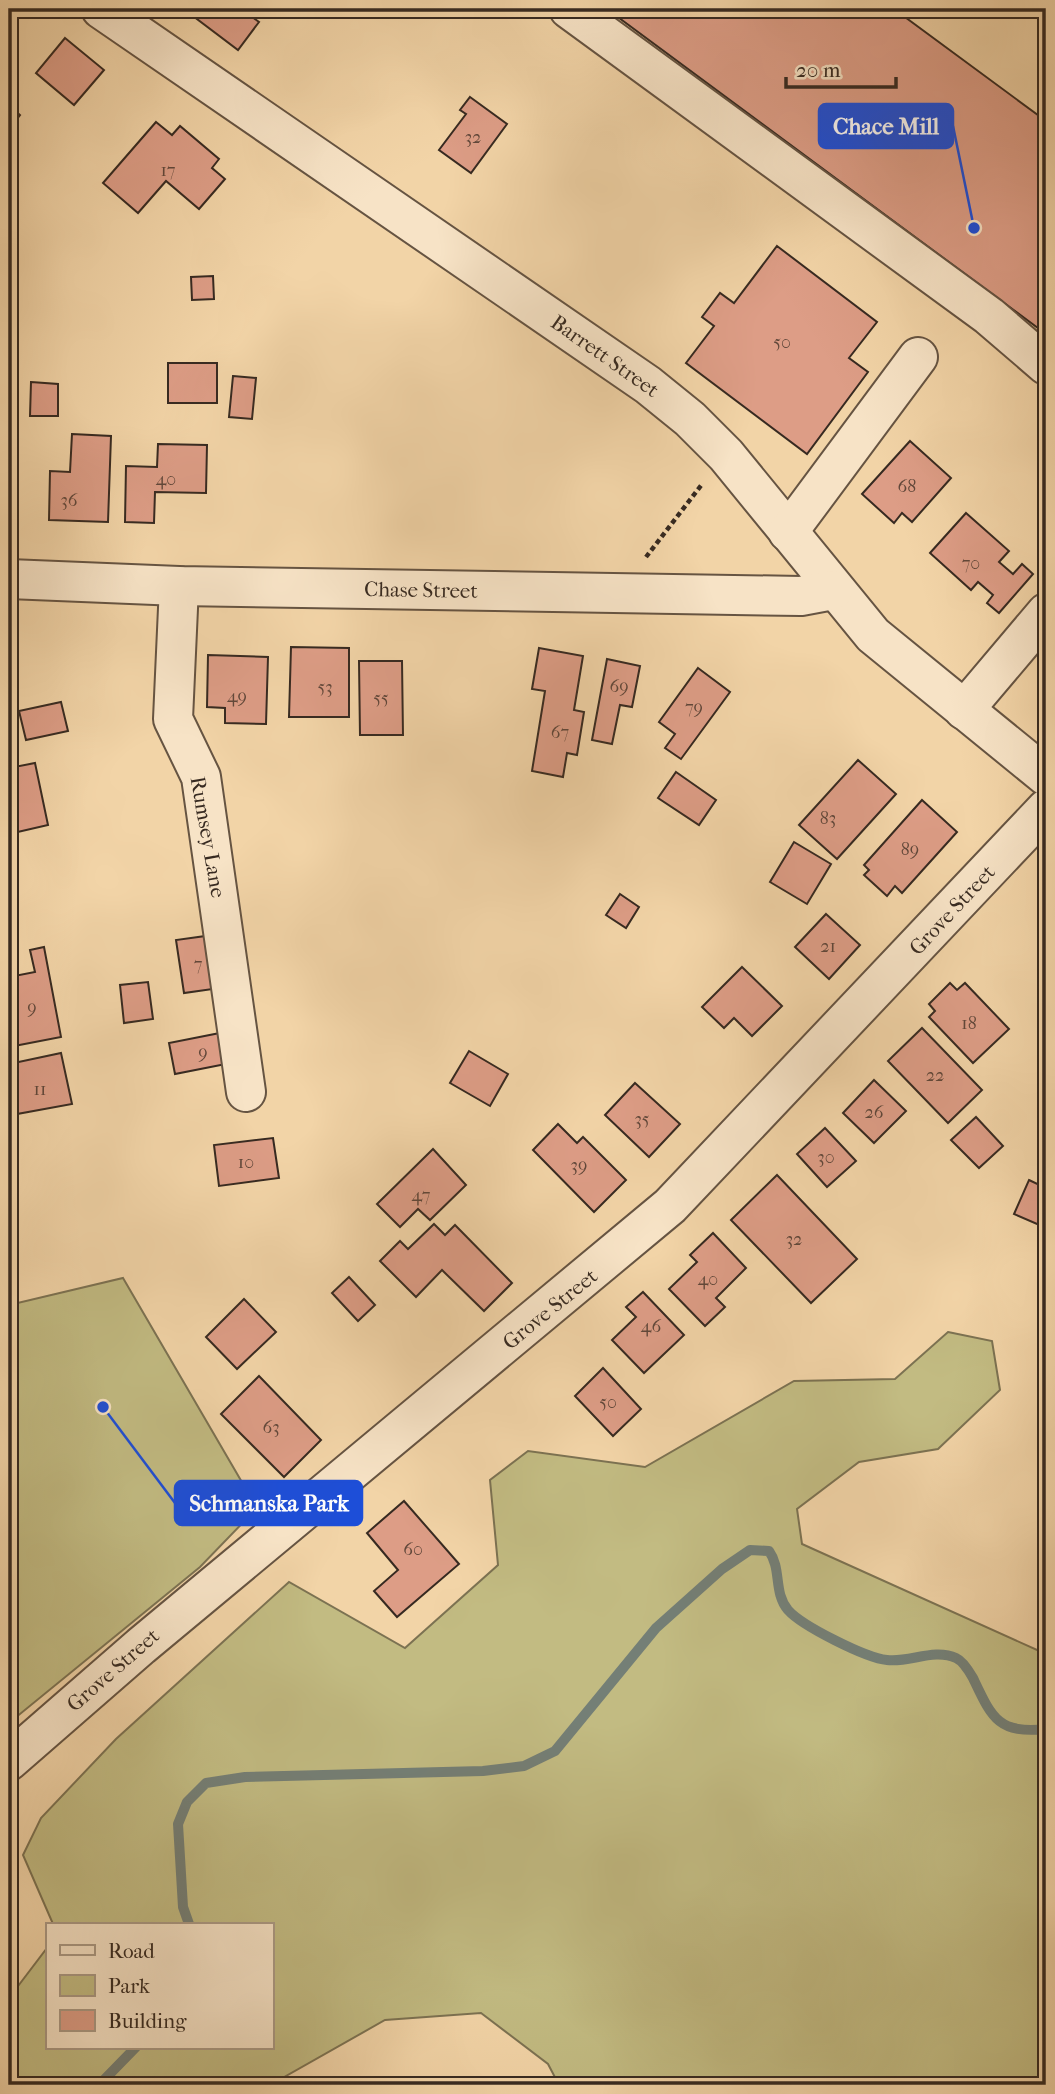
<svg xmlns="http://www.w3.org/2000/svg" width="1055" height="2094" viewBox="0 0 1055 2094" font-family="'IM FELL French Canon',serif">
  <rect width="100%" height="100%" fill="#f2d4a7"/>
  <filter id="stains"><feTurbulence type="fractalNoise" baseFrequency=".00286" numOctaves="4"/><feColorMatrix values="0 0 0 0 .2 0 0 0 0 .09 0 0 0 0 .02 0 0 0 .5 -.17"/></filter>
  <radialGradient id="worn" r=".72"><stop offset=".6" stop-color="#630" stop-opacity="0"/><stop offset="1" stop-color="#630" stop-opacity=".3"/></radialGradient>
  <g fill="#c2bb82" stroke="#7c7252" stroke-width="2">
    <polygon points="123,1278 257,1508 200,1567 9,1723 9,1305"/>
    <polygon points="948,1332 992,1341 1000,1390 938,1449 859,1462 797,1509 802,1544 1046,1654 1046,2079 1040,2085 559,2085 548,2064 481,2013 385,2020 270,2085 9,2085 9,1998 47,1948 47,2047 271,2047 271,1924 53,1924 23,1855 41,1818 116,1739 289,1582 405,1648 498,1565 490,1480 528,1451 645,1467 794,1381 895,1379"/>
  </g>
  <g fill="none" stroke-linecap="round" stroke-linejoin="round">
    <g stroke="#747f76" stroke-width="10">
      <path d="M189,1924l-6,-17 -5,-83 9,-22 19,-19 39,-6 238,-6 41,-5 31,-15 101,-123 66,-59 28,-19 19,1c13,18 4,41 19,59 14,16 78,48 99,50 22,3 47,-12 69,-2 7,3 13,13 17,20 19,40 25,56 73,51"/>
      <polyline points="99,2085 136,2047"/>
    </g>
  </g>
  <g fill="#dd9d86" stroke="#372a21" stroke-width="2">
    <polygon points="198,9 241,9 259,22 238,50 193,16"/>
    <polygon points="607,9 894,9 1046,121 1046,334"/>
    <polygon points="65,38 104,70 74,105 36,73"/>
    <polygon points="470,97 507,124 471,173 439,150 466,114 460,110"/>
    <polygon points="9,105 20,115 9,129"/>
    <polygon points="156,122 172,135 180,126 219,159 212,168 225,179 199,209 166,181 138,213 103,183"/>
    <polygon points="777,246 877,322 849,358 868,372 807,454 686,363 714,326 702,317 720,293 734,303"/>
    <polygon points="213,276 214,299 192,300 191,277"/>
    <rect x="168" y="363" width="49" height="40"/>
    <polygon points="233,376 256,378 252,419 229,417"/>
    <polygon points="31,382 58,384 58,416 30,416"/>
    <polygon points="9,417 15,417 12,458 9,458"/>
    <polygon points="72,434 111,436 108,522 49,520 50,471 70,472"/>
    <polygon points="910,441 951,478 912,522 902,513 894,523 862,494"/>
    <polygon points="158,444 207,445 206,493 155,492 154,523 125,522 126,466 157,467"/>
    <polygon points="966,513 1009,551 999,562 1013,574 1022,564 1033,574 999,613 987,603 993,595 978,582 971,590 930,553"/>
    <polygon points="291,647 349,648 349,717 289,717"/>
    <polygon points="539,648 583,656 574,710 584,712 577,755 567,753 563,777 532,771 545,691 532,689"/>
    <polygon points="208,655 268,657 266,724 225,723 225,708 207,707"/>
    <polygon points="607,659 640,666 632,707 620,705 612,744 592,740"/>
    <polygon points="359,661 402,661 403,735 360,735"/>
    <polygon points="9,667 16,667 15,701 9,700"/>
    <polygon points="698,668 730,692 681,759 665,748 675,734 659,722"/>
    <polygon points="61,702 68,731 26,740 19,711"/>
    <polygon points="858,760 896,794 837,859 799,825"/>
    <polygon points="35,763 48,825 9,834 9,768"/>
    <polygon points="676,772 716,800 699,825 658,798"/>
    <polygon points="922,800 957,832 902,893 895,886 887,896 864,875 869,870 864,865"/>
    <polygon points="794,842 831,864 807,904 770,882"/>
    <polygon points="620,894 639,907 626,928 606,915"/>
    <polygon points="826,914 860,945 829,979 795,947"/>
    <polygon points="213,935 220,988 184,993 176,940"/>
    <polygon points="44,947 61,1037 9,1047 9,977 35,972 30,950"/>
    <polygon points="742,967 782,1006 752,1036 734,1018 724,1028 702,1007"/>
    <polygon points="148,982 153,1019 124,1023 120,985"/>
    <polygon points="950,983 957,990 965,983 1009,1029 973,1063 929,1017 935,1011 929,1004"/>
    <polygon points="922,1028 982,1090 948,1123 888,1061"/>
    <polygon points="230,1031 236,1062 175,1074 169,1043"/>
    <polygon points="469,1051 508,1074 490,1106 450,1083"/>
    <polygon points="61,1053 72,1104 17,1114 9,1064"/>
    <polygon points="874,1080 906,1111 874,1143 843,1113"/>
    <polygon points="635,1083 680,1124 649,1157 605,1115"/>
    <polygon points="976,1117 1003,1146 979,1168 951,1140"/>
    <polygon points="558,1124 577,1143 583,1137 626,1180 594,1212 533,1150"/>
    <polygon points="825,1128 856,1161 827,1187 797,1154"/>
    <polygon points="273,1138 279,1178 219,1186 214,1145"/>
    <polygon points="433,1149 466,1185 430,1220 418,1209 400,1227 377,1204"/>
    <polygon points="777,1175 857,1259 811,1303 731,1220"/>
    <polygon points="1029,1180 1046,1188 1044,1227 1014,1214"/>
    <polygon points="434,1224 445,1235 455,1225 512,1283 484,1311 442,1270 416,1297 380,1261 400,1241 408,1249"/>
    <polygon points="713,1233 746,1268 716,1298 725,1307 705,1326 669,1289 697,1262 690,1255"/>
    <polygon points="349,1277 375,1305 358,1321 332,1293"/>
    <polygon points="643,1292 684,1335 644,1373 612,1340 636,1317 626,1307"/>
    <polygon points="244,1299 276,1332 237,1369 206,1337"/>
    <polygon points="603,1368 641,1409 613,1436 575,1396"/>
    <polygon points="259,1376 321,1440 284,1477 221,1414"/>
    <polygon points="404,1501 459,1564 397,1617 374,1591 398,1570 367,1533"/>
  </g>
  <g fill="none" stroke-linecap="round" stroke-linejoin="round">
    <defs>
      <g id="minor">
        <polyline points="101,9 648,385 690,419 726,455 873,635 1046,776"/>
        <polyline points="569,9 989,316 1046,365"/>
        <polyline points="788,532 918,357"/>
        <polyline points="9,579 179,586 801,596 833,590"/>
        <polyline points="179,586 173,719 201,777 246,1092"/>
        <polyline points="964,710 1046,613"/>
        <polyline points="9,1761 141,1646 670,1206 1046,809"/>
      </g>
    </defs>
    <use href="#minor" stroke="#665442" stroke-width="42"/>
    <polyline stroke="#372a21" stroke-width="4.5" stroke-dasharray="5 3.5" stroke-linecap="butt" points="646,557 703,483"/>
    <use href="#minor" stroke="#f7e3c6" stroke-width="38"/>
  </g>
  <g text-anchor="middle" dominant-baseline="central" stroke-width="6" stroke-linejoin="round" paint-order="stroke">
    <g font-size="18" fill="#60473a">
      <text x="473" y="137">32</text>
      <text x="168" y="170">17</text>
      <text x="782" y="342">50</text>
      <text x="166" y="479">40</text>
      <text x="907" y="486">68</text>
      <text x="69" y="500">36</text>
      <text x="971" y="563">70</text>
      <text x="619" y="686">69</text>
      <text x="325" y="687">53</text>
      <text x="237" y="696">49</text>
      <text x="381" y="698">55</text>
      <text x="694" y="707">79</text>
      <text x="560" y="732">67</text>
      <text x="828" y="818">83</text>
      <text x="910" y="849">89</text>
      <text x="828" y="946">21</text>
      <text x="198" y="964">7</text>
      <text x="32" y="1007">9</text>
      <text x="969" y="1023">18</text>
      <text x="203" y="1052">9</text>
      <text x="935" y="1075">22</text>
      <text x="40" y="1089">11</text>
      <text x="874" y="1112">26</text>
      <text x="642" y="1119">35</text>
      <text x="826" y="1157">30</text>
      <text x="246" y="1162">10</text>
      <text x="579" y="1165">39</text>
      <text x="421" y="1195">47</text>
      <text x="794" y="1239">32</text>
      <text x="708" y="1279">40</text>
      <text x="651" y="1326">46</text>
      <text x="608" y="1402">50</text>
      <text x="271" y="1427">63</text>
      <text x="413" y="1549">60</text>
    </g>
    <g font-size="21" fill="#372a21" stroke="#f7e3c6">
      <text transform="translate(605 356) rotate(35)">Barrett Street</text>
      <text transform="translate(421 590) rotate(1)">Chase Street</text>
      <text transform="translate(208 837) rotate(80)">Rumsey Lane</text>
      <text transform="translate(952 910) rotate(-47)">Grove Street</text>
      <text transform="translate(550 1309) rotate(-39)">Grove Street</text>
      <text transform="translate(113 1670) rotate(-41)">Grove Street</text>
    </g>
  </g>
  <path fill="none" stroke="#1d4ed8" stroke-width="2.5" d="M974 228L953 126M103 1407L175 1503"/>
  <g fill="#1d4ed8" stroke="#f7e3c6" stroke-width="2.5">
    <circle cx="974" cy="228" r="7"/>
    <circle cx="103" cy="1407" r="7"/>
  </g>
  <g fill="#1d4ed8" stroke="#1d4ed8" stroke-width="2.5">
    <rect x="819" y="104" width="134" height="44" rx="7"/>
    <rect x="175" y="1481" width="187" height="44" rx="7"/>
  </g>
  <g font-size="23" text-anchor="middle" font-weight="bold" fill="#fff">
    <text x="886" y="134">Chace Mill</text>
    <text x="269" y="1511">Schmanska Park</text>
  </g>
  <rect width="1055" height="2094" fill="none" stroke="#f2d4a7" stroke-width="35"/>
  <rect x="10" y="10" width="1034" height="2073" fill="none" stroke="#372a21" stroke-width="3.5"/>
  <rect x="18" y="18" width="1020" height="2059" fill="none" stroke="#372a21" stroke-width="2"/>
  <rect x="46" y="1923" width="228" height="126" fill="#f7e3c6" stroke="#aa9984" stroke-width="2"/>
  <rect x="60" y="1945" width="35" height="10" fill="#f7e3c6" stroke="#aa9984" stroke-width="2"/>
  <text x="108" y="1958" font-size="21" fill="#372a21">Road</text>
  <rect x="60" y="1975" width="35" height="21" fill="#c2bb82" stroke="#aa9984" stroke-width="2"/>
  <text x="108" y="1993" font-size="21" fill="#372a21">Park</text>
  <rect x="60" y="2010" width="35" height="21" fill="#dd9d86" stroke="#aa9984" stroke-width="2"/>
  <text x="108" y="2028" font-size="21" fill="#372a21">Building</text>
  <path d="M786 77v10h110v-10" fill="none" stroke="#372a21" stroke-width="3.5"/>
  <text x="796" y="77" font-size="21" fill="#372a21" stroke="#f7e3c6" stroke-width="5" paint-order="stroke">20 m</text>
  <rect width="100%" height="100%" filter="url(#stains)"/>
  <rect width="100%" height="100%" fill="url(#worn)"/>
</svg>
